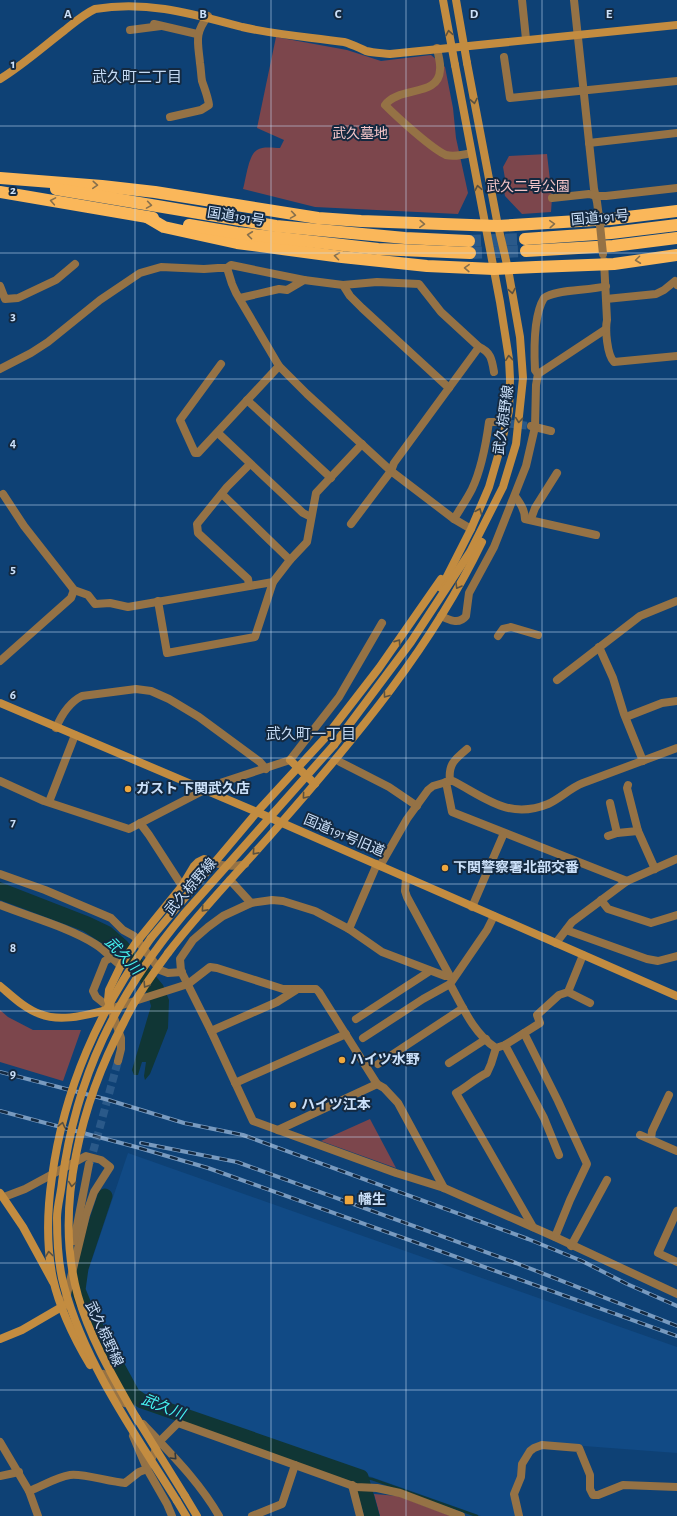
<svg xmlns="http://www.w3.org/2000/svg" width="677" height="1516" viewBox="0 0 677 1516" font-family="'Alegreya Sans','Noto Sans JP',sans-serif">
  <rect width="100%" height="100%" fill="#0e4175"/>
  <polygon fill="#114a85" points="128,1153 677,1347 677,1453 544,1443 519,1464 516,1516 481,1516 142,1395 135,1391 131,1385 83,1286"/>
  <g fill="#7c464c">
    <path d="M276,37l71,13 34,11 50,-6 14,12 8,41 3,30 12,55 -10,21 -143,-7 -72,-18c3,-9 5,-34 14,-39 6,-4 16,-2 23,-2l4,-8 -27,-12z"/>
    <polygon points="547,154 552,198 551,212 522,214 505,196 503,185 506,184 503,167 509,156"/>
    <polygon points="0,1010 8,1017 33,1030 81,1030 63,1081 0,1062"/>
    <polygon points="370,1119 396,1168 321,1141"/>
    <polygon points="374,1494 398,1496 451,1516 380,1516"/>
  </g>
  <polygon fill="#103635" points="0,882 90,917 111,927 127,941 163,985 169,1000 168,1028 150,1074 145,1080 144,1076 146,1062 142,1062 138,1075 134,1075 132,1070 151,1006 148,995 137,977 109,948 83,931 0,900"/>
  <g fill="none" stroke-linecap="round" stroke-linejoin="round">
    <polyline stroke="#103635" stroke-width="2.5" points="361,1477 372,1479 477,1516"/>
    <polyline stroke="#103635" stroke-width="15" points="105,1196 81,1268 78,1290 85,1307 133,1395 142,1401 361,1477 372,1516"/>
    <g stroke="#2a5989" stroke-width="8" stroke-dasharray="8 4" stroke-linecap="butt">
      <polyline points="495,422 530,426"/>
      <polyline points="90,1163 118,1061"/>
    </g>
    <g stroke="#2a5989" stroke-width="12" stroke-dasharray="12 6" stroke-linecap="butt">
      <polyline points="469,241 525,239"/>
      <polyline points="470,253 526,251"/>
    </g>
    <g stroke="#957245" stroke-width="8">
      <polyline points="522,0 526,39"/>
      <polyline points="574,0 594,189 597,202 600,225"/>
      <polyline points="154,24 197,34"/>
      <polyline points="130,30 161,26"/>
      <path d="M437,48c1,7 4,15 3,22 -1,27 -41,16 -55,35 12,12 47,44 61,50 8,2 17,0 25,-2"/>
      <polyline points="504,57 510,98 677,81"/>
      <path d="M170,117l31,-7 8,-5c-1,-8 -4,-15 -7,-24 -1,-6 -1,-12 -2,-18 -2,-21 -6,-29 8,-47"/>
      <polyline points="589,143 677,133"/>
      <polyline points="552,198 589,194 596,196 606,196 677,188"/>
      <path d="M604,261l3,59c-2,9 0,35 7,42l63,-6"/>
      <polyline points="227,268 232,284 236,293 279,366 307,394 391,471 454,519 471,529"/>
      <path d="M343,285l34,-3 42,2 22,28 38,35c12,5 13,13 15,25"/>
      <polyline points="0,286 5,299 18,298 56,280 75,264"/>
      <polyline points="240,298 279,289 287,290 304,280 343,285 350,296 362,308 449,388"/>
      <polyline points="606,299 656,294 664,290 675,281 677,285"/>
      <polyline points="221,364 180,420 195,453 198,453 279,366"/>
      <polyline points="0,369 31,353 48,342 100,300 140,273 161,267 204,269 218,268 227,268 231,265 304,280"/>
      <path d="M538,374l-3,-4c-1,-20 -2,-54 9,-72 11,-9 46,-7 62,-12"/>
      <polyline points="247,400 331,478"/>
      <polyline points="531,426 551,431"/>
      <polyline points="218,433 303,513 311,517"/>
      <polyline points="3,494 24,526 71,586 74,590 88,595 95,604 110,603 128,607 273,582 290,560 307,542 316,493 362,444"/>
      <polyline points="222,494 290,560"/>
      <path d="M515,496c5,7 10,14 10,23l71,16"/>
      <path d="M454,519c6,-10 13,-20 18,-30 10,-21 14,-45 17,-67h6"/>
      <polyline points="531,519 535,508 557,473"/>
      <polyline points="351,524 391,471 394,463 479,347"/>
      <polyline points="249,585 248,579 198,533 197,524 227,487 250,464"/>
      <polyline points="158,601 167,653 255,637 273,582"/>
      <path d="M441,616c8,4 18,9 25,0l3,-23 25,-46 32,-81 9,-39 1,-42 2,-11 68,-45"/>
      <polyline points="498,636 503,629 511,627 538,635"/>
      <polyline points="599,647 613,678 624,714 643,761"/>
      <polyline points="0,661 71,598 74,590"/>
      <polyline points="557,680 640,616 677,601"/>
      <polyline points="626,717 662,703 677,701"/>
      <path d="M56,728c5,-12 14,-26 26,-32l54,-7 15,2 18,8 30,18 61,45 6,7"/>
      <polyline points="340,762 389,787 417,806"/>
      <polyline points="0,781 44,801 129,829 214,785 290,760 339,697 382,623"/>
      <path d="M450,781c-2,-17 5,-22 17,-32"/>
      <polyline points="446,782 452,812 627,881"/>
      <polyline points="628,785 627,788 638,831 655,869"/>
      <polyline points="49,802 75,735"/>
      <polyline points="610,803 617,833"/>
      <polyline points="140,823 149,835 182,886"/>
      <polyline points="608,836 617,833 638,831"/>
      <path d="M214,863c10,3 20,4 31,1"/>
      <path d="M380,866l27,-47 21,-29 5,-4 17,-5h3c33,17 56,39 95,23 13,-6 22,-16 35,-21l94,-35"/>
      <polyline points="0,874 45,890 111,918 123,930 134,936 160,970 168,973 182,972"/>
      <polyline points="406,878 405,891 407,897 452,980"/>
      <polyline points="230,880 251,903"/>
      <polyline points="601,900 608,909 651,923 677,915"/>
      <path d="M0,905c30,12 68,22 95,39 10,6 17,15 26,22"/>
      <polyline points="472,907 504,833"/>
      <path d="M494,916l-7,14 -37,54c12,22 24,50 46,64l9,-3 35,-22 -3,-8 22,-20 9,-3 15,-37"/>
      <polyline points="349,929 377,864"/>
      <polyline points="566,930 647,959 658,961 677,956"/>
      <polyline points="556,943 572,922 627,881 677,859"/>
      <polyline points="110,958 105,961 93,991 96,997 111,1009 121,1038 121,1049 118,1061"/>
      <polyline points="449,976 445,976 382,952 349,929 315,911 283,901 272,900 251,903 223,916 208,927 193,940 180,959 181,971 211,1031 253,1121 396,1173 444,1188 555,1237 677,1294"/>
      <polyline points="568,992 590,1003"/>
      <polyline points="116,1007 188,984 210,967 217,968 283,989 316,989 319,992 377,1084 384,1088 398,1103 444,1188"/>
      <polyline points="356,1019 430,971"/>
      <polyline points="211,1031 277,1002 296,990"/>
      <polyline points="524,1033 558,1101 587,1164 570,1200 555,1237"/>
      <polyline points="363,1038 423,999 450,984"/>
      <polyline points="505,1045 544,1118 559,1155"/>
      <path d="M496,1048l-5,16 -4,9c-11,5 -20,14 -31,20l77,134"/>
      <polyline points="449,1063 486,1039"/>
      <polyline points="378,1064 463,1008"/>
      <polyline points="235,1083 346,1034"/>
      <polyline points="278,1130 377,1084"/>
      <polyline points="640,1135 677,1151"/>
      <polyline points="651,1139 652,1131 669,1095"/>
      <polyline points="4,1197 25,1189 86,1156 101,1160 110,1167 94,1192 86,1215 66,1298"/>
      <polyline points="677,1211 658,1253 677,1262"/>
      <polyline points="74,1241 89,1164"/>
      <polyline points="571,1246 607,1180"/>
      <polyline points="103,1374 125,1403"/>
      <path d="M143,1424c27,29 56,57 76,92"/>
      <polyline points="133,1436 147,1469 167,1504 172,1516"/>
      <polyline points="0,1442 29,1491 38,1516"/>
      <polyline points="0,1476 19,1472"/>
      <polyline points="352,1485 360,1516"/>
      <path d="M29,1491c13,-5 28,-14 41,-16 13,-2 39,7 55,8l14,-11 8,-3 12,-27 19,-19 178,64 21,1 23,5 61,23"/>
      <polyline points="252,1516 282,1504 295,1465"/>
      <polyline points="519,1516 514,1494 521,1477 522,1464 530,1451 534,1448 542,1445 579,1448 590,1475 590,1489 593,1495 598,1495 623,1485 677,1487"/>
    </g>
    <g stroke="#c38c40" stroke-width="8">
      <path d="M0,79c23,-14 44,-33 65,-49 10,-8 19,-16 30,-21 52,-9 98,5 147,18 34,8 68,10 102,15 8,2 15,6 22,9 8,2 16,2 24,3l287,-29"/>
      <polyline points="441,588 471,529 489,487 500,449 509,411 510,379 509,359 500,302 455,65"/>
      <polyline points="0,703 257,812 677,996"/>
      <polyline points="334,745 411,642 470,552 503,487 516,444 523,378 520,337 508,269 498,226 467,63"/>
      <polyline points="290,760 315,784"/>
      <polyline points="151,938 257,812 325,738 379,668 441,579"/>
      <path d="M168,953c35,-46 76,-87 113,-130 76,-87 151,-177 201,-281"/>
      <path d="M0,986c12,10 25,23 40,28 22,9 49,0 71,-5l-3,-9 1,-10 13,-27 13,-19 47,-58 12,-20 4,-4 6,-3 10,4"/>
      <polyline points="0,1193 23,1227 53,1282"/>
      <polyline points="0,1339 22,1330 65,1305"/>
      <polyline points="185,1496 197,1516"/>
      <polyline points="177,1501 186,1516"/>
    </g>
    <g stroke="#fab75a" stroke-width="12">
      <polyline points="0,178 102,186 155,192 318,218 361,221 498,226 611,219 677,211"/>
      <polyline points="56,189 276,226 405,238 469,241"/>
      <polyline points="0,192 153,218"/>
      <polyline points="147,217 164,227 237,243 342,257 427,266 494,269 536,267 614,264 677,255"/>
      <polyline points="189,225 237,233 378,249 470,253"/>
      <polyline points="525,239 611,233 677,225"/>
      <polyline points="526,251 613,246 677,238"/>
    </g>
    <defs>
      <g id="rail">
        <polyline points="0,1072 105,1099 184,1123 243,1135 528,1239 582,1261 627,1284 677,1306"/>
        <polyline points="0,1111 136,1147 208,1168 677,1336"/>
        <polyline points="141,1143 237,1162 516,1263 677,1326"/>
      </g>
    </defs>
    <use href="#rail" stroke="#789abf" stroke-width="4"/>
    <use href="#rail" stroke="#142940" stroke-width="2.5" stroke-dasharray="8" stroke-linecap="butt"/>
    <polyline stroke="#957245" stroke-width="8" points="600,225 603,254"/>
    <g stroke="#c38c40" stroke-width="8">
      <polyline points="443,0 455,65"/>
      <polyline points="456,0 467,63"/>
      <path d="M90,1365c-16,-27 -30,-55 -37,-86 -7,-34 -6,-68 -1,-102 12,-89 47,-166 99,-239"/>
      <polyline points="136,1417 185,1496"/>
      <path d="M138,1421c-23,-41 -47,-80 -60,-125 -25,-88 4,-196 46,-274 12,-25 28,-47 44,-69"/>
      <path d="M177,1501c-42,-67 -92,-137 -113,-215 -6,-21 -7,-46 -7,-68 0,-12 4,-24 5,-36 14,-106 54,-186 122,-268l150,-169"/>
    </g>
  </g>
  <defs><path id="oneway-chevron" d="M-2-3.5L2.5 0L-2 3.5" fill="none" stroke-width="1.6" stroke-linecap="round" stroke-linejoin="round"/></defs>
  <g stroke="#5a5140">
    <use href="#oneway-chevron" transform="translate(449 33) rotate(-100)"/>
    <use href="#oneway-chevron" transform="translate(474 101) rotate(79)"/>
    <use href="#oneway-chevron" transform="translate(478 188) rotate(-101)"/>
    <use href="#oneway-chevron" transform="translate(512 291) rotate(80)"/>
    <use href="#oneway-chevron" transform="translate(509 358) rotate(-96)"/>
    <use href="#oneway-chevron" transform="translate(519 420) rotate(96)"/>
    <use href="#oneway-chevron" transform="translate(479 511) rotate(-67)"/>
    <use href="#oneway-chevron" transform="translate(458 586) rotate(120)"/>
    <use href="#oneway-chevron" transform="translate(398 642) rotate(-55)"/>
    <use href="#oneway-chevron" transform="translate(386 695) rotate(126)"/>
    <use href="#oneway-chevron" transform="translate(305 796) rotate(130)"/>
    <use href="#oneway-chevron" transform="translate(255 852) rotate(132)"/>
    <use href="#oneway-chevron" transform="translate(204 909) rotate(132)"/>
    <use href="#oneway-chevron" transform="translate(146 985) rotate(123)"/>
    <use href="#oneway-chevron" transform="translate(62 1125) rotate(-76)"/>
    <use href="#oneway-chevron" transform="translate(72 1184) rotate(97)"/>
    <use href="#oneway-chevron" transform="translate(49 1254) rotate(-97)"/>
  </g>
  <g stroke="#87704d">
    <use href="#oneway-chevron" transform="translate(95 185) rotate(4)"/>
    <use href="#oneway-chevron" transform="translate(53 201) rotate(-170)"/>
    <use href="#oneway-chevron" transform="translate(149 205) rotate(9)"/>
    <use href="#oneway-chevron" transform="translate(293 215) rotate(9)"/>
    <use href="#oneway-chevron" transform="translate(422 224) rotate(3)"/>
    <use href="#oneway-chevron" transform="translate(552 224) rotate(-4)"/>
    <use href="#oneway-chevron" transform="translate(250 235) rotate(-173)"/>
    <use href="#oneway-chevron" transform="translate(337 256) rotate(-172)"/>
    <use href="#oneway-chevron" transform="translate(638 260) rotate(173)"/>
    <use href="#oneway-chevron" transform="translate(467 268) rotate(-178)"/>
  </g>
  <use stroke="#2e3841" href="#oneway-chevron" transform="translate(174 1457) rotate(46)"/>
  <path fill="none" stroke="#cce1fa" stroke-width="1" stroke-opacity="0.55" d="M135,0v1516M271,0v1516M406,0v1516M542,0v1516M0,126h677M0,253h677M0,379h677M0,505h677M0,632h677M0,758h677M0,884h677M0,1011h677M0,1137h677M0,1263h677M0,1390h677"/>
  <g fill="#efa73d" stroke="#142940" stroke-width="1.5">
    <circle cx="128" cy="789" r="4"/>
    <circle cx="445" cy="868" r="4"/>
    <circle cx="342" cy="1060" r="4"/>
    <circle cx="293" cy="1105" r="4"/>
    <rect x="344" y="1195" width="10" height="10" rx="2"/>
  </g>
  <g text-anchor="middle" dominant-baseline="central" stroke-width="4" stroke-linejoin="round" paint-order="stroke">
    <g font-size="14" fill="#f3c4c7" stroke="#142940">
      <text x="360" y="134">武久墓地</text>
      <text x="528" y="187">武久二号公園</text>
    </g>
    <g font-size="14" fill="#cce1fa" stroke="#142940">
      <text transform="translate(236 217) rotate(9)">国道191号</text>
      <text transform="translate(600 218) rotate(-5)">国道191号</text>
      <text transform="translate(504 420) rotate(-82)">武久椋野線</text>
      <text transform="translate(344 836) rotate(23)">国道191号旧道</text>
      <text transform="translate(191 887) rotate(-49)">武久椋野線</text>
      <text transform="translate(104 1334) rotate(65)">武久椋野線</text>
    </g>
    <g font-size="14" font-weight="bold" fill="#cce1fa" stroke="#142940" text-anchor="start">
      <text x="136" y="789">ガスト 下関武久店</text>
      <text x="453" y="868">下関警察署北部交番</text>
      <text x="350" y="1060">ハイツ水野</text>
      <text x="301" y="1105">ハイツ江本</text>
      <text x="358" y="1200">幡生</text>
    </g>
    <g font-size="15" fill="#c6dbf4" stroke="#142940">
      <text x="137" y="77">武久町二丁目</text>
      <text x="311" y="734">武久町一丁目</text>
    </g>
    <g font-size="15" font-style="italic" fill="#46f4f1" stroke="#142940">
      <text transform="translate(123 956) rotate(47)">武久川</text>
      <text transform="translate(163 1407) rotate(21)">武久川</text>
    </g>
  </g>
  <g font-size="13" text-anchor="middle" font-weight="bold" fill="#cce1fa" stroke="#142940" stroke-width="4" stroke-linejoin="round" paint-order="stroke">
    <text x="68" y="18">A</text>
    <text x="203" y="18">B</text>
    <text x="338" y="18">C</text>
    <text x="474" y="18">D</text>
    <text x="609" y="18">E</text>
    <text x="13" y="68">1</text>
    <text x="13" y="194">2</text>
    <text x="13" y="320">3</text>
    <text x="13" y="447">4</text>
    <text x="13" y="573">5</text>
    <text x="13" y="699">6</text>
    <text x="13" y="826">7</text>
    <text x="13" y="952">8</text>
    <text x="13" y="1078">9</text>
  </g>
</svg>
